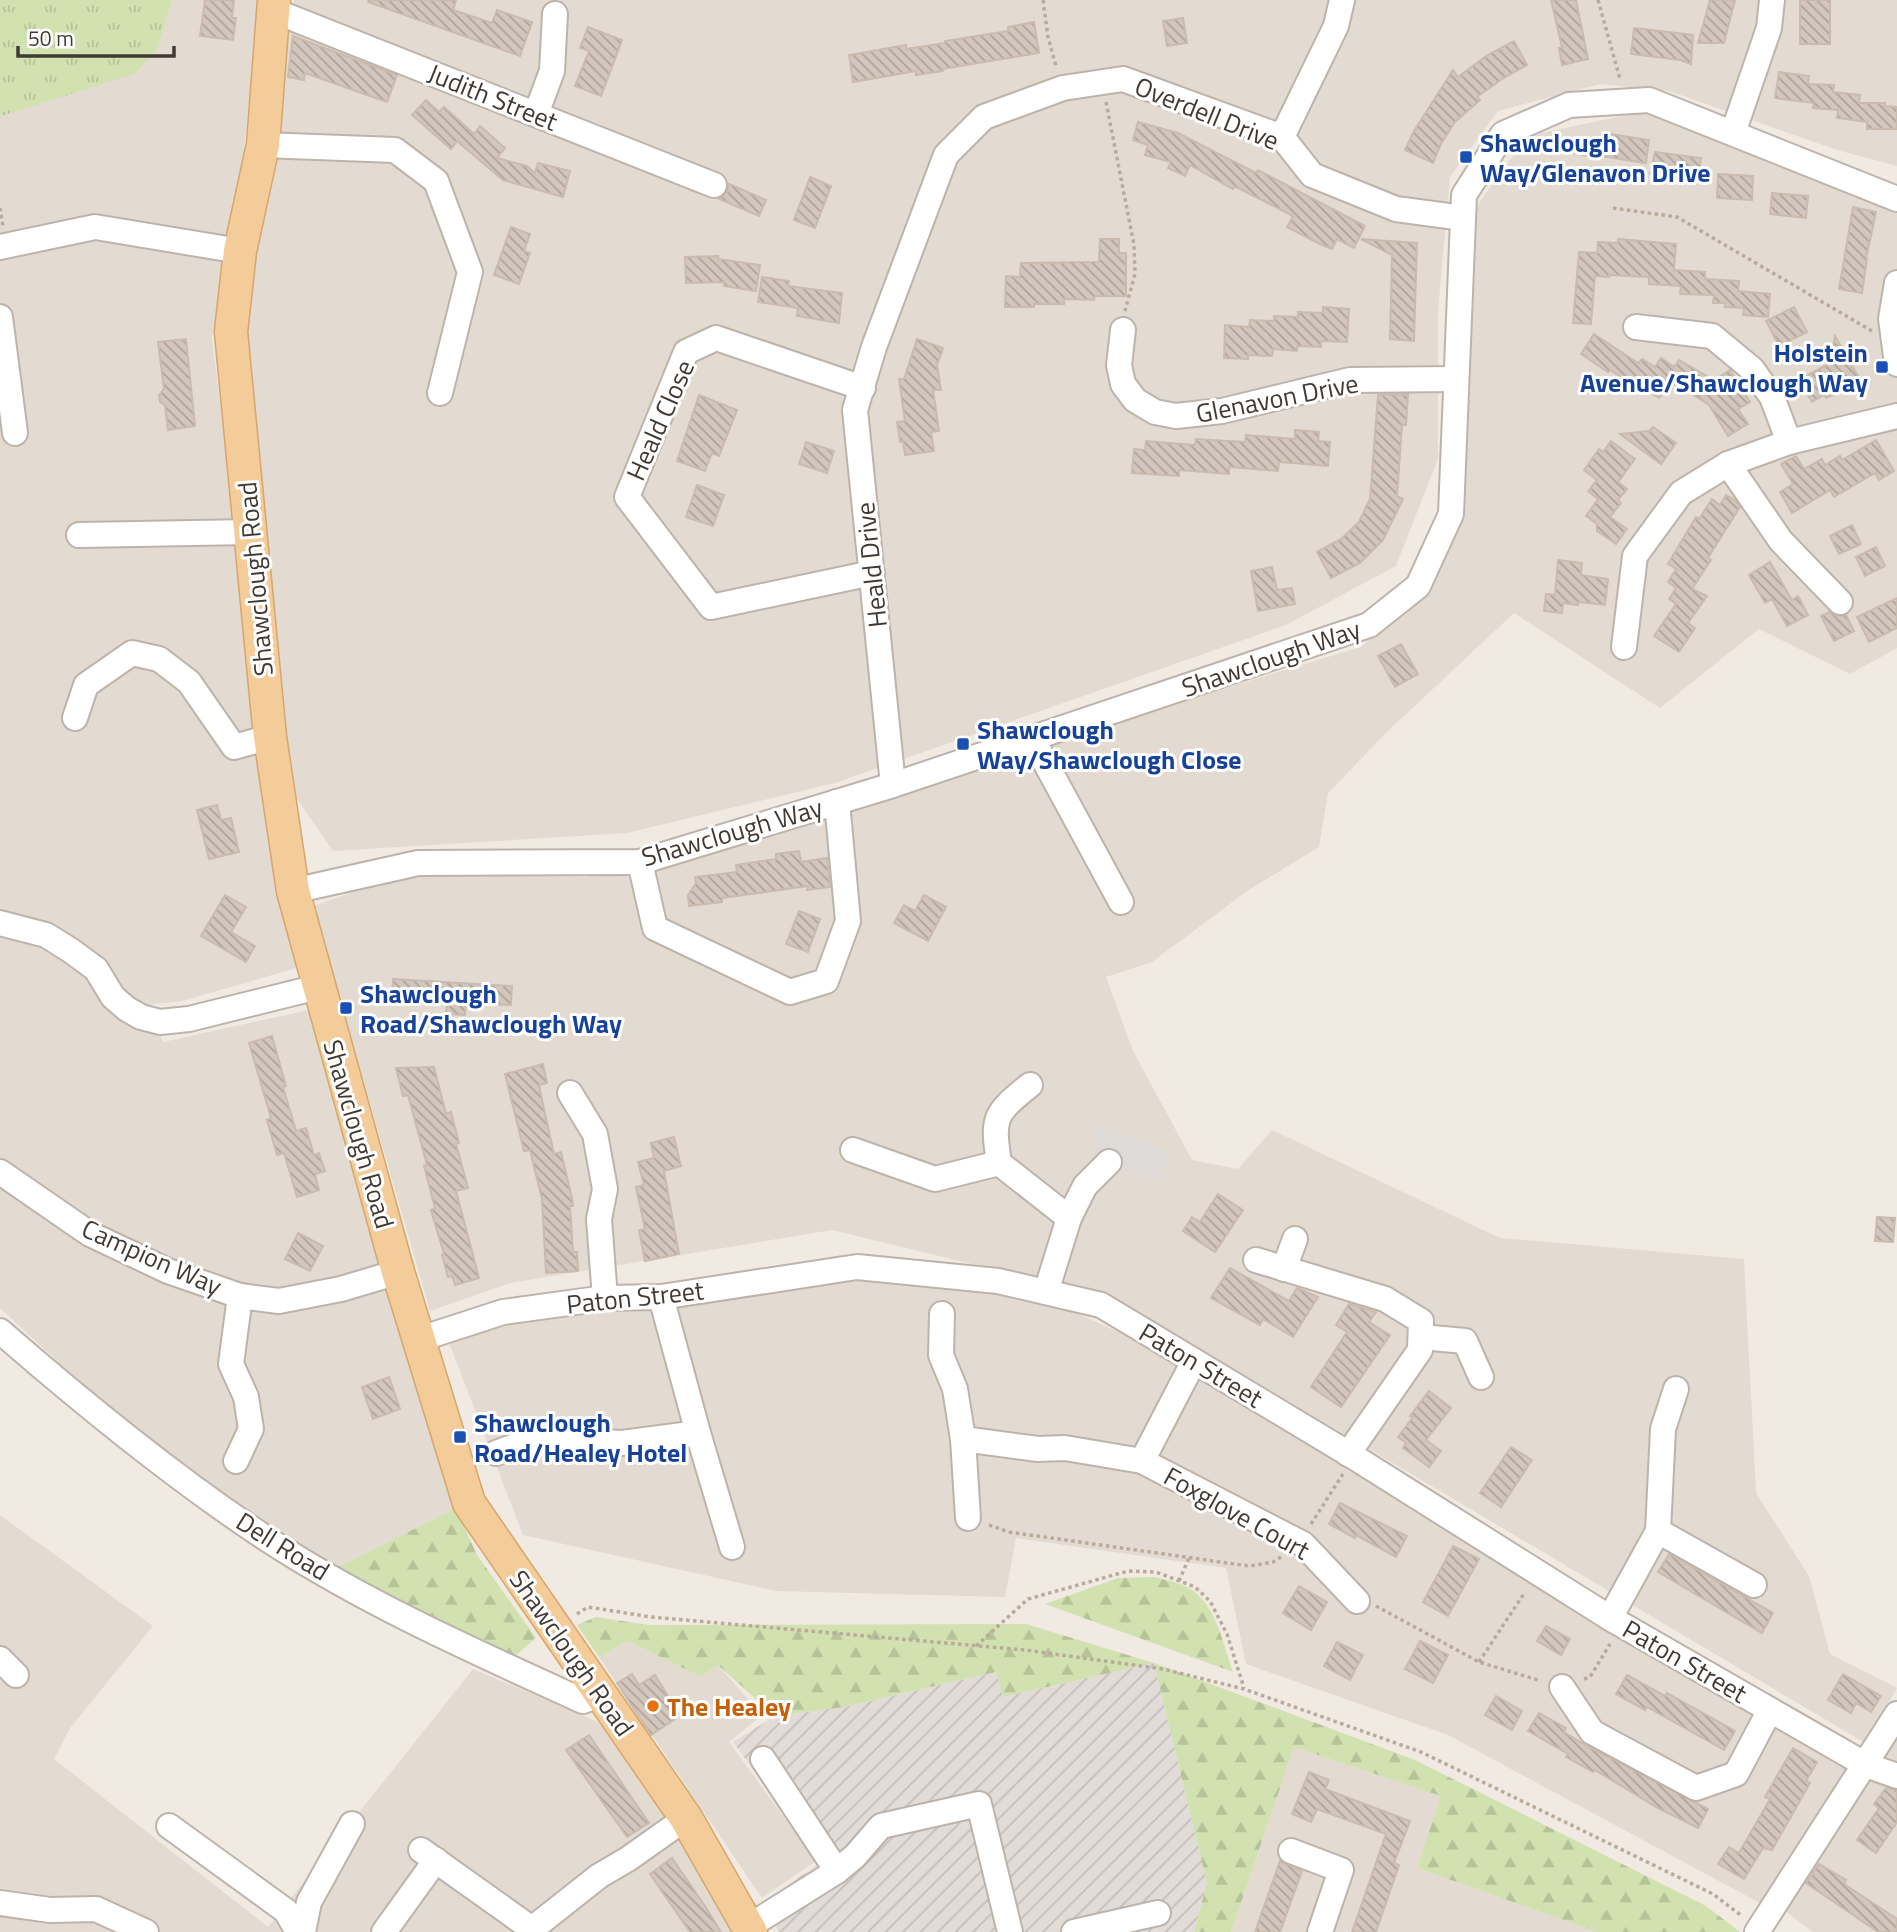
<svg xmlns="http://www.w3.org/2000/svg" width="1897" height="1932" viewBox="0 0 1897 1932" font-family="'Titillium Web',sans-serif">
  <defs>
    <pattern id="industrial-furrows" width="10" height="10" patternUnits="userSpaceOnUse" patternTransform="scale(1.75)"><rect width="10" height="10" fill="#e2dcd8"/><path d="M-1 1l2-2M0 10L10 0M9 11l2-2" fill="none" stroke="#c3beba"/></pattern>
    <pattern id="grass-tufts" width="24" height="20" patternUnits="userSpaceOnUse" patternTransform="scale(1.75)"><rect width="24" height="20" fill="#d2e1b0"/><path d="M3 7l-1-3M5 7V3M7 7l1-3M15 17l-1-3M17 17v-4M19 17l1-3" fill="none" stroke="#b6c298"/></pattern>
    <pattern id="forest-firs" width="22" height="20" patternUnits="userSpaceOnUse" patternTransform="scale(1.75)"><rect width="22" height="20" fill="#d2e1b0"/><path d="M5 1l3.5 6h-7zM16 11l3.5 6h-7z" fill="#b6c298"/></pattern>
    <pattern id="building-back-hatch" width="6" height="6" patternUnits="userSpaceOnUse" patternTransform="scale(1.75)"><rect width="6" height="6" fill="#d3c7bd"/><path d="M-1 5l2 2M0 0l6 6M5-1l2 2" fill="none" stroke="#ada39a"/></pattern>
  </defs>
  <rect width="100%" height="100%" fill="#f0eae3"/>
  <g fill="#e3dbd2">
    <polygon points="172,0 259,0 239,202 212,338 258,711 300,967 182,1001 148,1005 163,1042 318,1008 379,1264 456,1508 336,1568 238,1506 88,1390 0,1308 0,114 2,116 157,50"/>
    <polygon points="294,0 1897,0 1897,166 1837,150 1669,91 1600,84 1498,111 1450,177 1438,311 1438,459 1396,566 1286,625 835,783 627,833 333,851 293,793 244,303"/>
    <polygon points="1646,111 1897,205 1897,648 1850,674 1759,629 1660,708 1514,613 1388,731 1328,793 1319,847 1247,891 1152,962 1106,977 1133,1051 1192,1160 1238,1169 1272,1130 1500,1238 1744,1259 1756,1493 1809,1576 1830,1654 1897,1688 1865,1743 1116,1299 832,1230 510,1283 430,1311 313,906 403,875 586,877 715,850 1163,707 1361,647 1430,588 1465,497 1476,207 1527,136"/>
    <polygon points="879,1275 1052,1302 1156,1349 1852,1769 1769,1908 1448,1735 1246,1664 1226,1568 1016,1538 1005,1597 776,1591 523,1535 448,1340 517,1323 724,1299"/>
    <polygon points="0,1515 153,1626 70,1728 54,1759 268,1927 473,1669 598,1722 691,1844 737,1932 0,1932"/>
    <polygon points="628,1641 701,1677 718,1665 762,1715 729,1742 816,1861 762,1898 599,1657"/>
    <polygon points="1897,1727 1897,1932 1813,1932 1779,1906"/>
    <polygon points="1294,1747 1442,1796 1417,1868 1597,1932 1231,1932"/>
  </g>
  <polygon fill="url(#industrial-furrows)" points="1154,1663 1207,1883 1194,1932 778,1932 767,1900 821,1862 733,1742 775,1716 844,1707 997,1672 1003,1697"/>
  <polygon fill="url(#grass-tufts)" points="0,0 172,0 157,50 134,74 2,116 0,114"/>
  <g fill="url(#forest-firs)">
    <polygon points="456,1508 477,1555 536,1638 514,1657 430,1622 336,1568"/>
    <path d="M1155,1577c10,3 22,5 32,10 29,15 36,57 46,85l-188,-68 73,-26z"/>
    <polygon points="596,1617 649,1625 1026,1624 1154,1663 1415,1760 1706,1906 1740,1932 1597,1932 1417,1868 1441,1796 1294,1747 1231,1932 1194,1932 1207,1883 1154,1663 1003,1697 996,1672 844,1707 775,1716 718,1665 701,1677 628,1641 599,1657 577,1625"/>
  </g>
  <polygon fill="#dedbd8" points="1097,1123 1171,1154 1160,1182 1109,1162 1091,1157"/>
  <g fill="url(#building-back-hatch)" stroke="#cabbae" stroke-width="2">
    <polygon points="205,0 234,0 232,18 236,18 233,40 200,36"/>
    <polygon points="369,0 456,0 453,10 492,23 497,10 532,22 520,56 368,2"/>
    <polygon points="1551,0 1576,0 1588,59 1562,65 1559,48 1562,47"/>
    <polygon points="1710,0 1735,0 1724,43 1698,43"/>
    <rect x="1800" y="0" width="30" height="44"/>
    <polygon points="1183,18 1187,43 1167,46 1163,21"/>
    <polygon points="1034,22 1039,53 942,69 943,71 916,75 916,71 853,82 849,55 906,45 906,49 945,43 945,41 1008,31 1008,27"/>
    <polygon points="588,27 622,40 601,96 575,86 589,51 580,48"/>
    <polygon points="1634,28 1693,35 1691,64 1680,60 1631,54"/>
    <polygon points="293,36 397,75 387,102 305,73 304,80 288,77"/>
    <polygon points="1514,41 1527,65 1502,79 1477,97 1480,100 1455,122 1441,144 1433,163 1405,150 1414,131 1453,70 1458,77 1486,56"/>
    <polygon points="1779,72 1809,76 1808,84 1834,85 1833,92 1860,95 1859,103 1885,103 1885,106 1897,107 1897,129 1867,129 1867,122 1837,118 1838,110 1813,108 1814,103 1775,98"/>
    <polygon points="426,100 439,112 444,107 474,134 480,126 505,148 497,158 527,166 535,173 538,163 570,171 563,197 503,180 457,141 451,149 412,115"/>
    <polygon points="1138,122 1178,133 1256,173 1258,170 1365,226 1354,248 1337,239 1332,249 1320,244 1287,227 1293,216 1264,201 1234,186 1233,189 1190,165 1185,176 1168,168 1171,162 1145,155 1148,145 1133,140"/>
    <polygon points="1604,133 1649,140 1646,163 1600,156"/>
    <polygon points="1577,137 1597,141 1594,157 1574,153"/>
    <polygon points="1655,152 1701,158 1698,180 1650,174"/>
    <polygon points="1718,174 1753,176 1752,200 1717,198"/>
    <polygon points="810,177 831,186 815,228 794,220"/>
    <polygon points="729,184 766,200 759,216 719,199 727,191"/>
    <polygon points="1772,193 1808,196 1806,218 1770,214"/>
    <polygon points="1853,207 1876,212 1866,259 1867,259 1862,293 1839,289"/>
    <polygon points="511,227 530,234 524,251 530,253 519,284 494,275"/>
    <polygon points="1100,239 1119,239 1119,253 1126,253 1126,296 1095,296 1094,300 1064,299 1064,304 1034,304 1034,307 1005,307 1006,276 1020,277 1021,263 1099,262"/>
    <polygon points="1361,239 1417,243 1414,341 1390,339 1392,255"/>
    <polygon points="1618,239 1676,244 1674,270 1705,272 1705,279 1739,281 1738,291 1770,294 1768,317 1743,315 1744,308 1725,307 1725,303 1713,303 1714,295 1680,294 1681,286 1649,284 1649,277 1609,275 1609,277 1595,276 1591,324 1573,323 1579,252 1597,253 1598,242 1618,243"/>
    <polygon points="718,256 718,259 760,265 756,291 724,286 724,282 686,283 685,257"/>
    <polygon points="762,277 789,281 788,286 842,293 839,323 797,316 798,308 758,302"/>
    <polygon points="1323,307 1349,309 1347,342 1321,341 1321,347 1297,346 1297,351 1273,349 1272,356 1248,355 1248,359 1224,358 1225,325 1249,327 1250,320 1274,321 1274,316 1298,317 1298,312 1323,313"/>
    <polygon points="1794,307 1807,332 1779,346 1766,321"/>
    <polygon points="1594,334 1638,363 1642,359 1655,367 1661,358 1674,367 1679,360 1714,380 1730,370 1750,402 1738,409 1748,424 1728,436 1709,405 1675,383 1668,395 1664,392 1659,398 1639,385 1637,387 1610,370 1608,372 1581,354"/>
    <polygon points="1835,336 1861,381 1826,398 1824,395 1812,402 1799,380 1830,363"/>
    <polygon points="186,339 195,426 168,430 165,405 160,402 159,395 164,389 158,342"/>
    <polygon points="917,339 943,348 937,365 941,390 933,390 939,431 931,432 934,451 905,455 903,441 900,442 897,422 905,421 899,379 904,379"/>
    <polygon points="1408,394 1406,425 1402,425 1397,496 1403,499 1383,540 1360,563 1331,578 1317,552 1341,539 1359,522 1370,499 1378,395"/>
    <polygon points="699,395 737,410 719,456 712,453 705,471 677,461"/>
    <polygon points="1653,427 1676,443 1661,464 1620,434 1649,431"/>
    <polygon points="1295,430 1319,432 1318,441 1330,442 1328,466 1279,462 1278,471 1229,467 1229,474 1179,470 1179,476 1132,473 1134,449 1145,450 1146,441 1195,445 1196,439 1245,442 1246,435 1295,439"/>
    <polygon points="1876,440 1894,471 1879,480 1875,473 1834,497 1830,490 1792,513 1780,492 1793,484 1781,464 1796,456 1804,469 1822,459 1825,465 1840,456 1842,460"/>
    <polygon points="1611,441 1635,459 1618,482 1627,489 1618,500 1621,503 1610,517 1627,529 1616,544 1597,531 1597,524 1586,516 1598,499 1588,491 1597,480 1584,470 1599,449 1603,452"/>
    <polygon points="806,442 834,451 827,473 799,464"/>
    <polygon points="697,485 724,495 713,526 686,517"/>
    <polygon points="1726,495 1735,500 1740,507 1708,558 1711,560 1692,589 1707,596 1688,623 1695,628 1679,652 1654,636 1676,604 1669,599 1676,588 1668,582 1676,569 1668,564 1696,517 1699,519 1712,499 1720,505"/>
    <polygon points="1852,525 1861,544 1839,554 1830,536"/>
    <polygon points="1876,547 1885,566 1865,576 1856,557"/>
    <polygon points="1558,560 1582,563 1581,575 1608,579 1605,605 1578,602 1578,605 1563,603 1562,613 1544,611 1546,594 1555,595"/>
    <polygon points="1770,562 1792,600 1798,596 1808,615 1787,626 1772,599 1765,603 1749,575"/>
    <polygon points="1272,567 1277,590 1292,588 1295,604 1258,611 1251,571"/>
    <polygon points="1897,598 1897,628 1869,642 1857,617"/>
    <polygon points="1829,612 1837,616 1846,615 1854,631 1834,641 1821,616"/>
    <polygon points="1401,644 1418,674 1395,687 1378,656"/>
    <polygon points="217,805 221,820 231,818 239,852 209,859 197,810"/>
    <polygon points="799,851 801,862 827,858 830,887 807,890 808,886 722,898 722,902 689,906 688,895 696,883 695,877 737,872 736,865 776,859 776,854"/>
    <polygon points="225,895 246,907 231,932 255,946 246,962 201,936"/>
    <polygon points="924,895 946,907 928,941 894,923 904,905 915,911"/>
    <polygon points="799,911 820,919 808,952 786,944"/>
    <polygon points="393,979 512,986 511,1005 466,1003 465,1015 446,1014 447,1003 392,999"/>
    <polygon points="272,1036 286,1086 283,1087 296,1131 306,1128 314,1155 319,1153 325,1171 315,1174 319,1190 297,1197 284,1153 277,1155 267,1120 271,1118 249,1043"/>
    <polygon points="543,1064 547,1083 539,1085 542,1100 554,1154 561,1152 572,1198 573,1206 570,1206 573,1252 577,1252 578,1271 546,1273 542,1199 530,1150 524,1151 505,1074"/>
    <polygon points="434,1067 446,1114 451,1112 459,1143 456,1144 468,1188 456,1191 479,1278 455,1285 452,1276 448,1277 442,1255 444,1254 431,1210 435,1208 424,1166 427,1165 408,1095 403,1096 396,1068"/>
    <polygon points="674,1137 681,1166 664,1171 679,1254 645,1261 639,1230 645,1229 636,1187 644,1185 638,1162 654,1158 651,1143"/>
    <polygon points="1218,1194 1243,1210 1215,1252 1183,1231 1192,1217 1200,1222"/>
    <polygon points="1877,1217 1895,1218 1893,1242 1875,1241"/>
    <polygon points="298,1233 323,1246 310,1271 285,1259"/>
    <polygon points="1230,1268 1289,1301 1297,1288 1318,1297 1293,1337 1263,1319 1260,1325 1211,1298"/>
    <polygon points="1349,1304 1376,1312 1369,1322 1390,1335 1341,1407 1311,1387 1347,1332 1336,1325"/>
    <polygon points="389,1377 400,1409 373,1419 362,1387"/>
    <polygon points="1429,1391 1451,1408 1426,1440 1441,1451 1429,1467 1403,1448 1406,1443 1398,1437 1413,1417 1410,1416"/>
    <polygon points="1511,1447 1532,1460 1501,1507 1480,1493"/>
    <polygon points="1340,1503 1407,1536 1396,1557 1356,1535 1355,1538 1329,1524"/>
    <polygon points="1453,1546 1479,1559 1448,1616 1423,1602"/>
    <polygon points="1669,1554 1773,1613 1762,1633 1658,1572"/>
    <polygon points="1299,1586 1327,1602 1311,1630 1283,1613"/>
    <polygon points="1546,1626 1570,1639 1561,1655 1537,1641"/>
    <polygon points="1420,1641 1448,1655 1433,1683 1405,1669"/>
    <polygon points="1337,1642 1363,1655 1350,1680 1324,1666"/>
    <polygon points="632,1674 639,1685 655,1675 680,1716 651,1735 617,1683"/>
    <polygon points="1843,1674 1881,1696 1871,1712 1856,1703 1851,1713 1828,1700"/>
    <polygon points="1627,1675 1665,1696 1667,1693 1735,1731 1724,1750 1647,1707 1645,1710 1616,1694"/>
    <polygon points="1496,1696 1522,1711 1512,1730 1485,1715"/>
    <polygon points="1539,1713 1566,1728 1564,1732 1585,1745 1708,1809 1698,1828 1658,1808 1595,1770 1593,1772 1566,1757 1568,1754 1528,1731"/>
    <polygon points="589,1735 649,1823 627,1837 566,1750"/>
    <polygon points="1793,1748 1817,1762 1806,1781 1810,1783 1772,1850 1763,1848 1744,1879 1718,1864 1729,1847 1739,1853 1770,1799 1765,1797"/>
    <polygon points="1309,1772 1329,1780 1325,1789 1410,1821 1394,1863 1399,1865 1376,1932 1352,1932 1386,1834 1317,1809 1311,1822 1292,1814"/>
    <polygon points="1886,1788 1897,1790 1897,1822 1876,1853 1857,1840 1879,1808 1874,1804"/>
    <polygon points="672,1858 705,1906 721,1932 690,1932 650,1874"/>
    <polygon points="1280,1861 1302,1871 1280,1932 1255,1932"/>
    <polygon points="1819,1864 1846,1880 1844,1884 1897,1919 1897,1932 1878,1932 1806,1883"/>
  </g>
  <g fill="none" stroke-linecap="round" stroke-linejoin="round">
    <defs>
      <g id="minor">
        <polyline points="272,10 714,185"/>
        <polyline points="536,114 552,71 555,14"/>
        <polyline points="1733,133 1769,28 1772,0"/>
        <polyline points="1282,137 1336,26 1342,0"/>
        <polyline points="263,145 395,150 436,181 470,272 440,393"/>
        <polyline points="0,247 95,227 240,251"/>
        <polyline points="1897,283 1891,319 1897,364"/>
        <polyline points="0,317 15,433"/>
        <polyline points="1636,327 1712,336 1752,369 1772,397 1789,442"/>
        <polyline points="1123,330 1119,365 1123,384 1135,400 1155,412 1176,416 1222,411 1350,380 1456,379"/>
        <polyline points="863,388 716,338 686,352 627,497 711,607 872,573"/>
        <polyline points="1728,464 1781,541 1840,602"/>
        <polyline points="79,535 250,532"/>
        <polyline points="1624,647 1635,556 1681,493 1728,464 1789,442 1897,416"/>
        <polyline points="75,718 86,685 132,653 159,659 189,682 234,747 270,737"/>
        <polyline points="1032,738 1121,902"/>
        <polyline points="893,785 855,410 874,347 946,155 984,117 1063,88 1123,79 1282,137 1312,175 1396,209 1463,218"/>
        <polyline points="640,862 655,928 790,992 826,981 848,921 837,802"/>
        <polyline points="293,891 418,863 640,862 893,785 1369,625 1418,586 1451,514 1464,195 1503,134 1569,105 1649,100 1897,199"/>
        <polyline points="0,923 46,935 70,950 96,969 113,997 127,1009 141,1017 160,1022 189,1019 318,987"/>
        <polyline points="570,1093 595,1134 605,1189 599,1219 605,1298"/>
        <polyline points="853,1150 935,1179 999,1163 1069,1218 1046,1292"/>
        <path d="M999,1163c-7,-46 -5,-49 31,-78"/>
        <polyline points="0,1172 90,1234 168,1271 240,1296 279,1301 341,1289 398,1272"/>
        <polyline points="1069,1218 1085,1186 1109,1162"/>
        <polyline points="1256,1260 1385,1299 1421,1321 1420,1350 1348,1454"/>
        <polyline points="1284,1269 1295,1239"/>
        <polyline points="661,1297 698,1433 732,1547"/>
        <polyline points="942,1314 941,1355 955,1389 963,1439 968,1518"/>
        <path d="M0,1331c85,74 173,146 267,208 100,65 208,113 316,162l18,-7"/>
        <polyline points="1421,1337 1465,1341 1481,1377"/>
        <polyline points="420,1339 503,1312 605,1298 661,1297 857,1267 998,1281 1101,1305 1354,1457 1610,1618 1866,1765 1897,1776"/>
        <polyline points="963,1439 1038,1449 1065,1448 1142,1461 1303,1544 1357,1601"/>
        <polyline points="496,1453 528,1441 543,1439 622,1443 698,1433"/>
        <polyline points="236,1461 251,1429 246,1397 231,1364 240,1296"/>
        <polyline points="1142,1461 1194,1361"/>
        <polyline points="1658,1531 1754,1585"/>
        <polyline points="1610,1618 1658,1531 1663,1429 1676,1389"/>
        <polyline points="0,1659 16,1675"/>
        <polyline points="1562,1687 1592,1732 1696,1788 1736,1774 1770,1710"/>
        <polyline points="763,1759 837,1871"/>
        <polyline points="169,1826 286,1911 298,1932"/>
        <polyline points="421,1850 532,1929"/>
        <polyline points="1291,1851 1341,1870 1320,1932"/>
        <polyline points="0,1903 50,1910 96,1909 146,1932"/>
        <polyline points="748,1927 837,1871 855,1856 881,1826 979,1804 1010,1932"/>
        <polyline points="303,1932 309,1902 352,1824"/>
        <polyline points="384,1932 436,1860"/>
        <polyline points="531,1932 532,1929 599,1876 628,1859 686,1818"/>
        <polyline points="1074,1932 1158,1913"/>
        <polyline points="1757,1932 1897,1714"/>
      </g>
      <polyline id="major" points="274,0 263,145 240,251 231,332 270,737 293,891 398,1272 469,1503 686,1818 751,1932"/>
    </defs>
    <use href="#minor" stroke="#bdb3aa" stroke-width="28"/>
    <use href="#major" stroke="#d6a66b" stroke-width="35"/>
    <g stroke="#baaa9a" stroke-width="3.5" stroke-dasharray="3.5 3.5" stroke-linecap="butt">
      <polyline points="1043,0 1048,37 1056,66"/>
      <polyline points="1598,0 1620,79"/>
      <polyline points="1106,102 1134,245 1135,274 1125,311"/>
      <polyline points="0,208 3,226"/>
      <polyline points="1613,208 1677,217 1872,331"/>
      <polyline points="1311,1524 1343,1474"/>
      <polyline points="989,1525 1009,1532 1249,1566 1273,1562 1281,1557"/>
      <polyline points="1179,1581 1189,1558"/>
      <polyline points="1376,1606 1479,1662 1541,1681"/>
      <polyline points="577,1614 588,1607 651,1617 1025,1650 1163,1669 1244,1689 1421,1752 1713,1894 1742,1916"/>
      <polyline points="976,1646 1028,1599 1128,1571 1156,1572 1195,1587 1210,1601 1227,1634 1244,1688"/>
      <polyline points="1479,1662 1525,1592"/>
      <polyline points="1584,1679 1590,1677 1610,1644"/>
    </g>
    <use href="#minor" stroke="#fff" stroke-width="24"/>
    <use href="#major" stroke="#f3cc99" stroke-width="32"/>
  </g>
  <g fill="#1a4fb4" stroke="#fff" stroke-width="2.5">
    <rect x="1459" y="150" width="14" height="14" rx="3.5"/>
    <rect x="1875" y="360" width="14" height="14" rx="3.5"/>
    <rect x="956" y="737" width="14" height="14" rx="3.5"/>
    <rect x="339" y="1001" width="14" height="14" rx="3.5"/>
    <rect x="453" y="1430" width="14" height="14" rx="3.5"/>
  </g>
  <circle fill="#e8710a" stroke="#fff" stroke-width="2.5" cx="653" cy="1706" r="7"/>
  <g text-anchor="middle" dominant-baseline="central" stroke-width="6" stroke-linejoin="round" paint-order="stroke">
    <g font-size="26" fill="#413a34" stroke="#fff">
      <text transform="translate(493 97) rotate(22)">Judith Street</text>
      <text transform="translate(1207 113) rotate(22)">Overdell Drive</text>
      <text transform="translate(1277 398) rotate(-11)">Glenavon Drive</text>
      <text transform="translate(660 420) rotate(-66)">Heald Close</text>
      <text transform="translate(871 565) rotate(-96)">Heald Drive</text>
      <text transform="translate(255 579) rotate(-95)">Shawclough Road</text>
      <text transform="translate(1271 658) rotate(-19)">Shawclough Way</text>
      <text transform="translate(732 832) rotate(-16)">Shawclough Way</text>
      <text transform="translate(359 1134) rotate(74)">Shawclough Road</text>
      <text transform="translate(152 1257) rotate(24)">Campion Way</text>
      <text transform="translate(635 1297) rotate(-6)">Paton Street</text>
      <text transform="translate(1201 1365) rotate(31)">Paton Street</text>
      <text transform="translate(1237 1513) rotate(29)">Foxglove Court</text>
      <text transform="translate(283 1546) rotate(32)">Dell Road</text>
      <text transform="translate(572 1653) rotate(55)">Shawclough Road</text>
      <text transform="translate(1685 1661) rotate(30)">Paton Street</text>
    </g>
    <g font-size="26" font-weight="bold" fill="#164399" stroke="#fff" text-anchor="start">
      <text x="1480" y="142">Shawclough<tspan x="1480" dy="30">Way/Glenavon Drive</tspan></text>
      <text x="1868" y="352" text-anchor="end">Holstein<tspan x="1868" dy="30">Avenue/Shawclough Way</tspan></text>
      <text x="977" y="729">Shawclough<tspan x="977" dy="30">Way/Shawclough Close</tspan></text>
      <text x="360" y="993">Shawclough<tspan x="360" dy="30">Road/Shawclough Way</tspan></text>
      <text x="474" y="1422">Shawclough<tspan x="474" dy="30">Road/Healey Hotel</tspan></text>
    </g>
    <g font-size="26" font-weight="bold" fill="#c56008" stroke="#fff" text-anchor="start">
      <text x="667" y="1706">The Healey</text>
    </g>
  </g>
  <path d="M18 46v10h156v-10" fill="none" stroke="#413a34" stroke-width="3.5"/>
  <text x="28" y="46" font-size="21" fill="#413a34" stroke="#ffffff" stroke-width="5" paint-order="stroke">50 m</text>
</svg>
